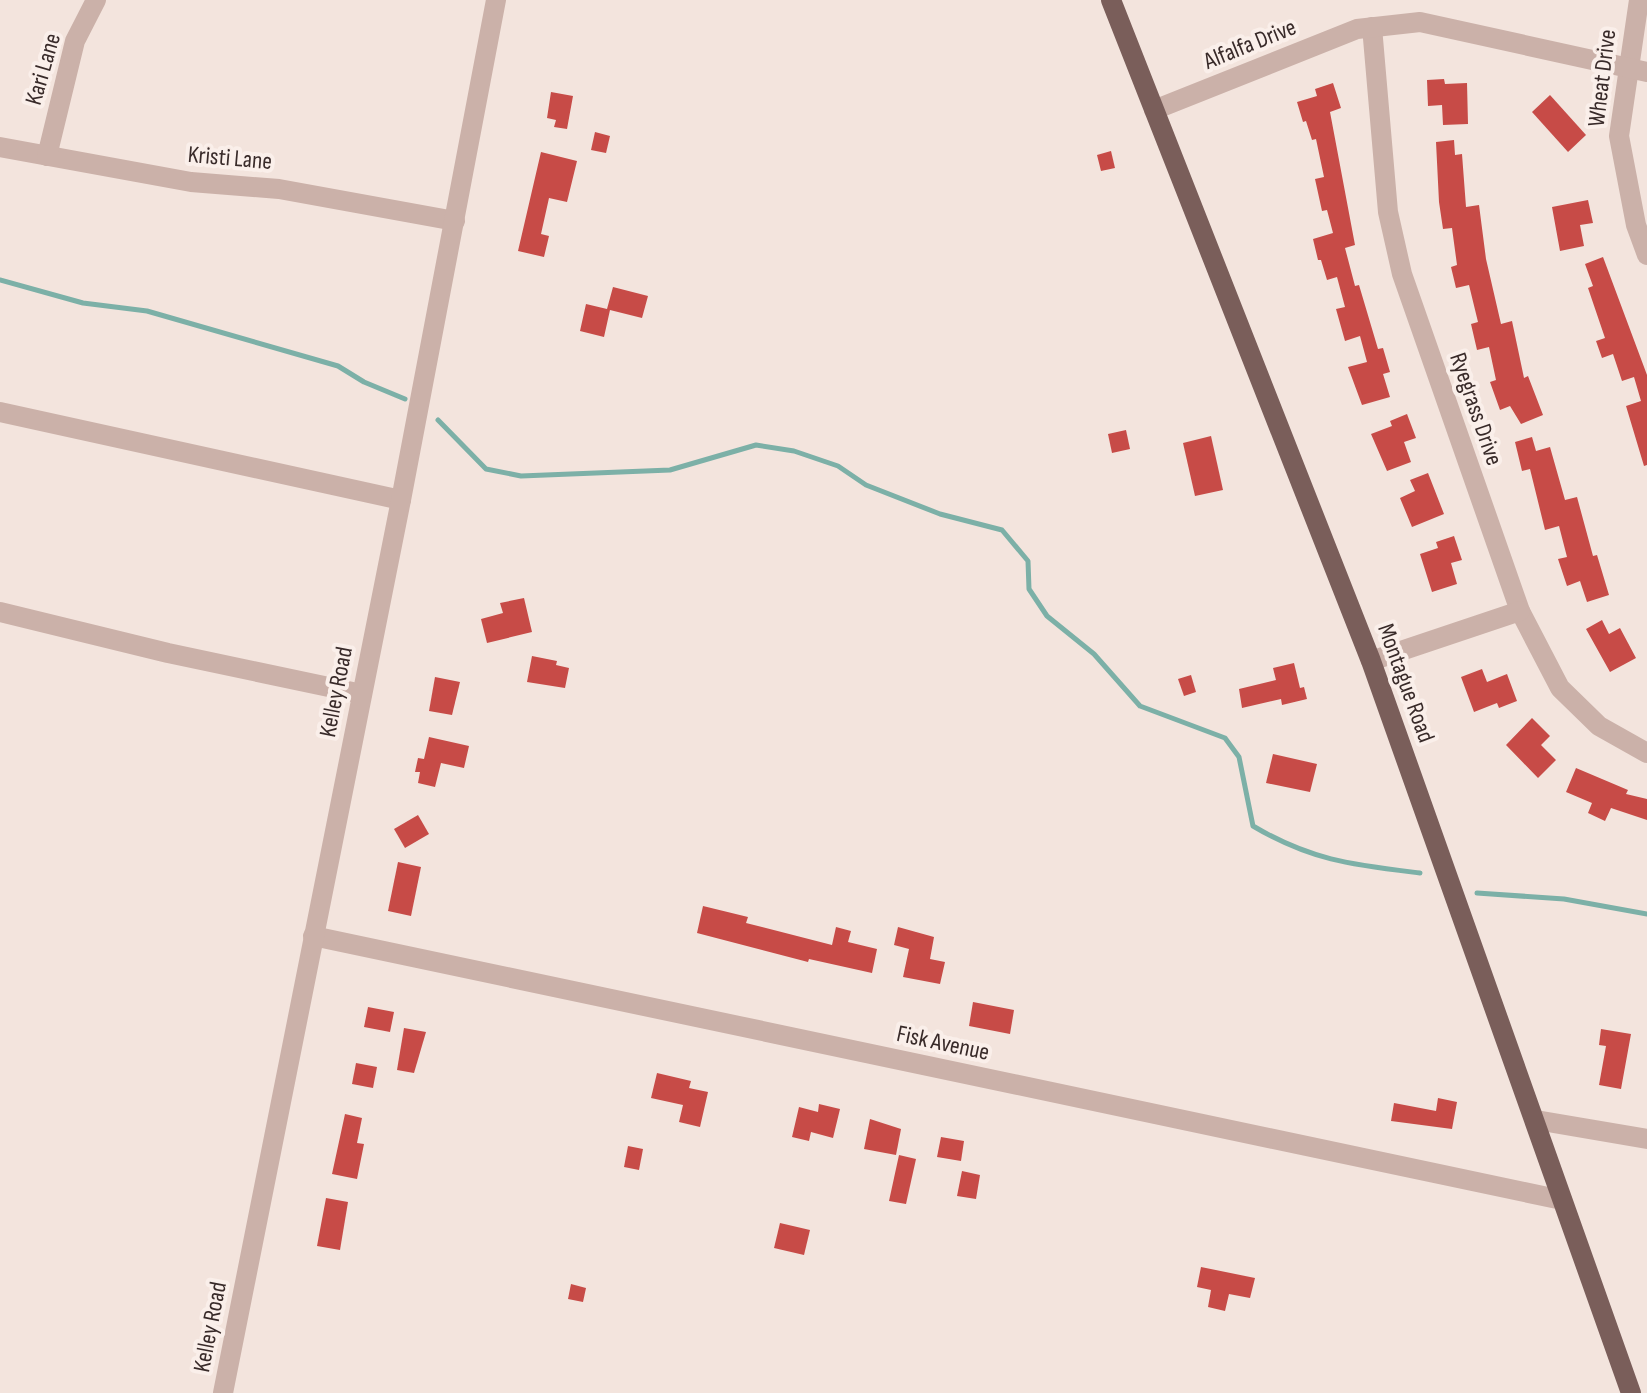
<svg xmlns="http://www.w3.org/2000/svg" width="1647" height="1393" viewBox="0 0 1647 1393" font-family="'Sofia Sans Condensed',sans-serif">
  <rect width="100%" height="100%" fill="#f3e4dd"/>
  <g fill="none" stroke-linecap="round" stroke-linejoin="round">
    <g stroke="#7cb0a7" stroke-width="5">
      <polyline points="0,280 83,303 147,311 338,366 364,382 405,399"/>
      <path d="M438,420l48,49 35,7 149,-6 86,-25 38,6 44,15 28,19 74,29 62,16 26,31 1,28 18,27 47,38 46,52 85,32 14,19 14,69c59,35 101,39 167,47"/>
      <polyline points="1477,893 1564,899 1647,914"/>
    </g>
  </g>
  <g fill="#c74b47">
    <polygon points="1444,79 1445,84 1467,83 1468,124 1443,125 1442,105 1428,106 1427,80"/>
    <polygon points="1333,83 1341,108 1330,112 1355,245 1345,248 1355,286 1359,285 1378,349 1383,348 1390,372 1383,374 1390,397 1362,405 1348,367 1367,362 1360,336 1345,341 1336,309 1345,307 1337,277 1327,280 1321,260 1318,260 1313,239 1333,233 1327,210 1322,211 1315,179 1324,177 1316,139 1312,140 1306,121 1303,122 1297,102 1317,96 1315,89"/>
    <polygon points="551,92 573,96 567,129 554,127 556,120 547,118"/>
    <polygon points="1550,95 1586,135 1568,152 1532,112"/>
    <polygon points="595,132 610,136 606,153 591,150"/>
    <polygon points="1454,140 1455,155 1462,154 1466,207 1479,205 1486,259 1501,324 1512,321 1524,378 1528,376 1543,415 1521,424 1510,406 1500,410 1490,382 1496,380 1489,347 1477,350 1471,324 1478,322 1469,285 1456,288 1451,267 1457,265 1452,228 1443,229 1439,202 1436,142"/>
    <polygon points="1111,151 1115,168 1101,171 1097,155"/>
    <polygon points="541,152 577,161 567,202 549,198 541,234 549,236 544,257 518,251"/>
    <polygon points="1588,200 1593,223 1580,225 1584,246 1560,251 1552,207"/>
    <polygon points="1603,257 1647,375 1647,465 1644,466 1626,406 1641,401 1634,377 1622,381 1613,354 1602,358 1596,341 1605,338 1588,288 1593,286 1585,264"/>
    <polygon points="613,287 648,296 642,318 610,310 604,337 580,331 586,304 607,309"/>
    <polygon points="1407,414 1416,438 1404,442 1411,462 1387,471 1371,434 1392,426 1390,421"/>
    <polygon points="1126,430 1130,449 1112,453 1108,434"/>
    <polygon points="1211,436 1223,490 1195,496 1183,443"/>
    <polygon points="1532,437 1536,451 1550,447 1565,500 1577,497 1593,556 1597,555 1609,595 1587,602 1580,581 1567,586 1558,559 1567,557 1559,526 1545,530 1530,469 1522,471 1515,442"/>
    <polygon points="1428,473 1444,514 1412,527 1400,498 1415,491 1410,480"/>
    <polygon points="1454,536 1462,560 1451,563 1457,584 1432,592 1420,554 1438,548 1436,542"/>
    <polygon points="524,598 532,632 487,643 481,619 503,613 500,603"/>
    <polygon points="1602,620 1609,634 1620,628 1636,658 1610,672 1586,629"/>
    <polygon points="532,656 557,661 556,665 569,668 565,688 527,682"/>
    <polygon points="1294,663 1300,688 1304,687 1307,699 1282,705 1281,699 1242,708 1239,689 1276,680 1273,668"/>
    <polygon points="1482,669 1487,682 1507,674 1517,701 1499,708 1497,703 1474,712 1461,677"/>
    <polygon points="1191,675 1196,692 1184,696 1178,679"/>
    <polygon points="435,677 460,682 452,715 429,711"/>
    <polygon points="1532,718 1550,736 1541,745 1556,760 1538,778 1506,745"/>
    <polygon points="429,737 469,746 464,768 441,763 435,787 418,783 420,772 415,772 418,758 424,759"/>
    <polygon points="1273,754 1317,764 1310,792 1266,783"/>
    <polygon points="1576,768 1628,790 1626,794 1647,799 1647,820 1611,808 1605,821 1588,813 1592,803 1566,792"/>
    <polygon points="418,815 429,834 405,848 394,829"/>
    <polygon points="398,862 421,867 411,916 388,911"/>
    <polygon points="703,906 748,917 746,923 832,945 836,927 851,931 848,942 877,949 872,973 809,959 808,962 697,933"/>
    <polygon points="898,927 934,937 930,959 945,962 940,984 903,977 909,949 894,945"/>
    <polygon points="973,1002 1014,1010 1010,1034 969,1026"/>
    <polygon points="368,1007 394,1012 390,1032 364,1027"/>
    <polygon points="404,1028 426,1032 414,1073 397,1070"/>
    <polygon points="1601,1029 1631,1034 1621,1089 1599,1085 1606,1046 1599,1045"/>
    <polygon points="356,1063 377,1067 373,1088 352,1084"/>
    <polygon points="657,1073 691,1081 689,1088 708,1092 700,1127 679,1122 683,1105 651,1098"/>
    <polygon points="1438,1098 1457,1102 1452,1129 1391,1121 1394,1103 1436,1111"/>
    <polygon points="819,1104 840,1109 833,1138 811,1132 809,1141 792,1137 799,1107 818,1112"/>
    <polygon points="345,1114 362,1118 357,1143 364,1144 357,1179 332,1174"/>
    <polygon points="870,1119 901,1129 896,1155 864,1149"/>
    <polygon points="941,1137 964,1141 961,1161 937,1157"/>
    <polygon points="628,1146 643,1149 639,1170 624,1167"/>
    <polygon points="899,1155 916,1159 906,1204 889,1201"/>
    <polygon points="962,1171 980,1175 976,1199 957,1196"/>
    <polygon points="326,1198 348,1202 340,1250 317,1246"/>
    <polygon points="780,1223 810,1230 804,1255 774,1248"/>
    <polygon points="1201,1267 1255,1278 1250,1298 1229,1294 1225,1311 1208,1307 1211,1290 1197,1287"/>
    <polygon points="571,1284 586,1288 583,1302 568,1299"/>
  </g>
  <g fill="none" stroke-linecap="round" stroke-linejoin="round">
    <g stroke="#cbb1a9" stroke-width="20">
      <polyline points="1639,0 1619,136 1636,225 1647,255"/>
      <polyline points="1372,27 1388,212 1402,274 1520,611 1560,688 1599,726 1647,753"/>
      <polyline points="1154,110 1357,29 1420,22 1647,72"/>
      <polyline points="0,147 191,182 279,189 455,221"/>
      <polyline points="47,156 75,41 96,0"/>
      <polyline points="0,412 401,500"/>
      <polyline points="0,612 168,653 362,694"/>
      <polyline points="1371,661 1520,611"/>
      <polyline points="313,936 1562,1200"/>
      <polyline points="1536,1120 1647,1139"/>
      <polyline points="223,1393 401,500 496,0"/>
    </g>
    <polyline stroke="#7a5e5a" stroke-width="20" points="1111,0 1371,661 1631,1393"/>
  </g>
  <g text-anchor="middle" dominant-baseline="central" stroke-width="8" stroke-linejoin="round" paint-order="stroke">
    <g font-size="24" fill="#382a29" stroke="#faefea">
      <text transform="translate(1250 44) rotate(-22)">Alfalfa Drive</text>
      <text transform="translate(43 69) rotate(-74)">Kari Lane</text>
      <text transform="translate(1602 78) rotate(-83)">Wheat Drive</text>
      <text transform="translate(230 158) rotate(5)">Kristi Lane</text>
      <text transform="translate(1476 409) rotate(71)">Ryegrass Drive</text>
      <text transform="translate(1406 683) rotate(70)">Montague Road</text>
      <text transform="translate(336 692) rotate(-79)">Kelley Road</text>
      <text transform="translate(943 1043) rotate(12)">Fisk Avenue</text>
      <text transform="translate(210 1327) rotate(-79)">Kelley Road</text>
    </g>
  </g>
</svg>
